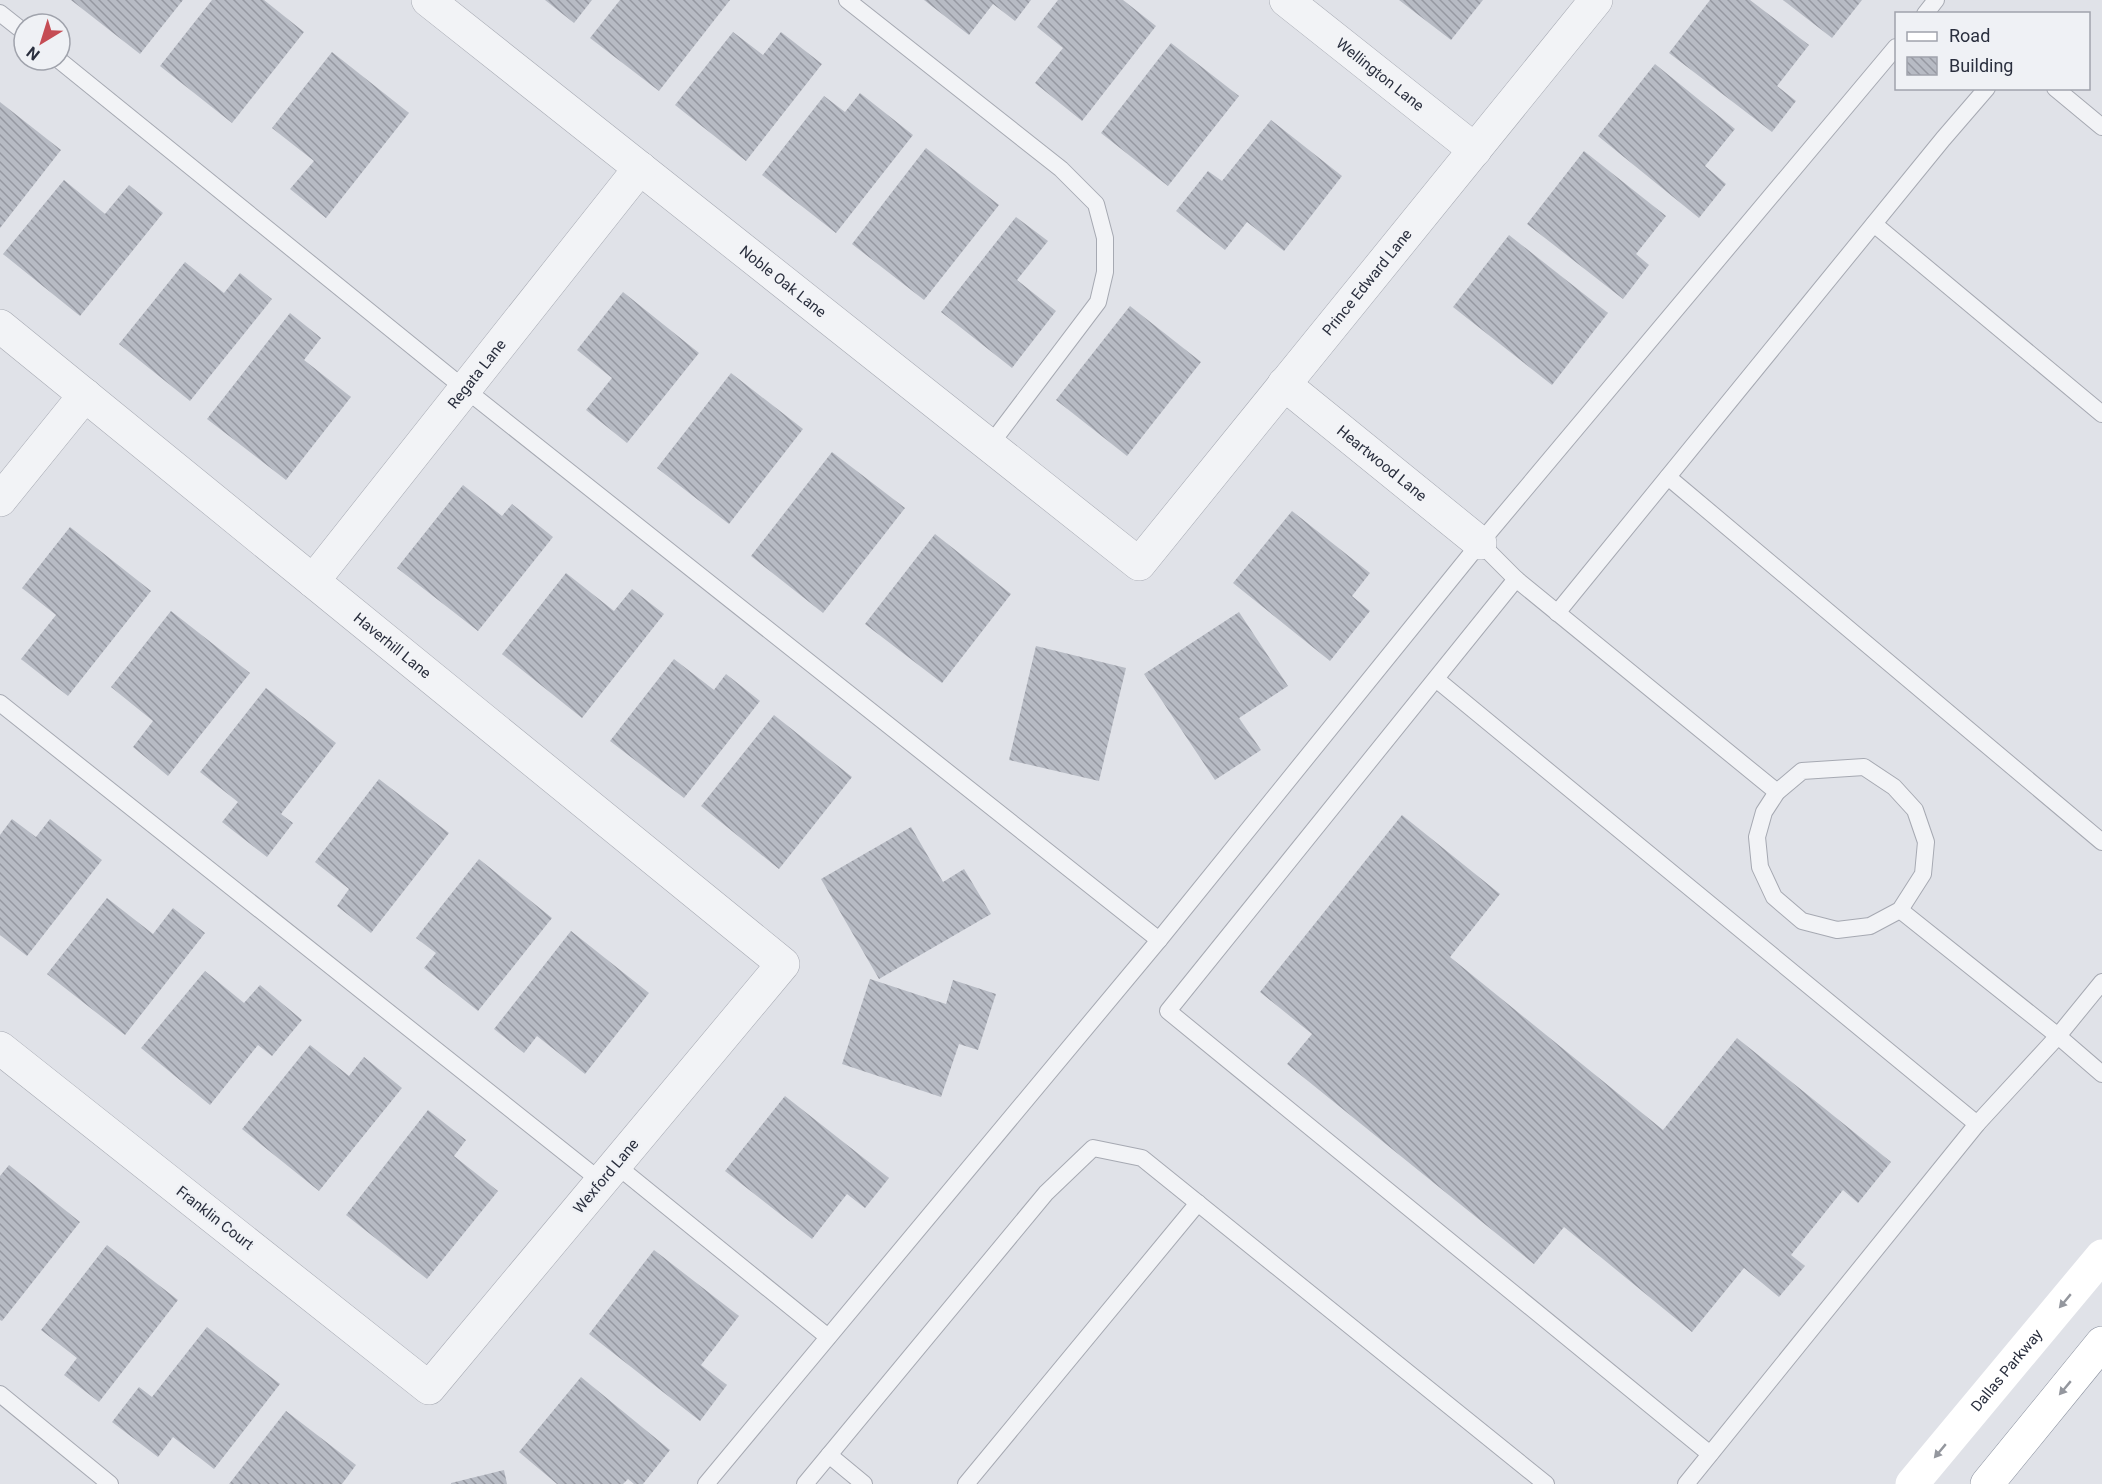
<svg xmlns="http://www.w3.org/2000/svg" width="2102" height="1484" viewBox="0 0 2102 1484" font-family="Roboto,sans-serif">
  <defs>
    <pattern id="building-back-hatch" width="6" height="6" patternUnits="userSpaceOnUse" patternTransform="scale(1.5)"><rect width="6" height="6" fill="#b7bbc4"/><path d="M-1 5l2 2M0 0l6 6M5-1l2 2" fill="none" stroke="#9598a1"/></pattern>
  </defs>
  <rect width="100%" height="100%" fill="#e0e2e8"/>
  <g fill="url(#building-back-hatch)">
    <polygon points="71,0 183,0 140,54"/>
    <polygon points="212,0 264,0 304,32 232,123 160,66"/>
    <polygon points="545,0 592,0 574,23"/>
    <polygon points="620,0 730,0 659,91 590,38"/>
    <polygon points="924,0 1031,0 1015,21 993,4 969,35"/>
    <polygon points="1058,0 1123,0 1156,26 1082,121 1035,83 1063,48 1037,27"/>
    <polygon points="1399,0 1483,0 1451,40"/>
    <polygon points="1710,0 1750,0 1809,45 1777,86 1796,101 1772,132 1669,53"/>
    <polygon points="1783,0 1862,0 1832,38"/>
    <polygon points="733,32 763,55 781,32 822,64 746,161 675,105"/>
    <polygon points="1171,43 1239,96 1168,186 1101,133"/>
    <polygon points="332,52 409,113 326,218 290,189 314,161 272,128"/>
    <polygon points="1655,64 1735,129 1705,166 1726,184 1699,218 1598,136"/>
    <polygon points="860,93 913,135 836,233 762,175 824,96 845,112"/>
    <polygon points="0,102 61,150 0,228"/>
    <polygon points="1271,120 1342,176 1284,251 1247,222 1225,250 1176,211 1208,171 1222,181"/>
    <polygon points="926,148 999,205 924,300 852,244"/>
    <polygon points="1584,151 1666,216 1636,254 1649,265 1623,299 1527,224"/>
    <polygon points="64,180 105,214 129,185 163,213 80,316 3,254"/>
    <polygon points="1016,217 1048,241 1017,280 1056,311 1012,368 941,312"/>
    <polygon points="1509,235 1608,313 1552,385 1453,307"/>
    <polygon points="185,262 224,293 240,273 272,299 190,401 119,344"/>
    <polygon points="623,292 699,353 627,443 586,410 612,378 577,350"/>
    <polygon points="1130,306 1201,362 1127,456 1056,400"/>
    <polygon points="290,313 321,338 304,360 351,397 286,480 207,419"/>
    <polygon points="731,373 803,429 729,524 657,468"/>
    <polygon points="832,452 905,508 823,613 751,556"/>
    <polygon points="463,485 502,516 512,504 553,537 478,631 397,568"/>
    <polygon points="1292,511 1370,573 1352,596 1370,611 1330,661 1233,583"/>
    <polygon points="70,527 151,591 68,696 21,659 56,615 22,588"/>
    <polygon points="935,534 1011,594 942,683 865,624"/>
    <polygon points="566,573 614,611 632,589 664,614 582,718 502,654"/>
    <polygon points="171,611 250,673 168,776 133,747 153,721 111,687"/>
    <polygon points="1239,612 1288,686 1239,718 1261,750 1215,780 1144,674"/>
    <polygon points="1036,646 1126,668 1099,781 1009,760"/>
    <polygon points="674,659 714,690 726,674 760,701 684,798 610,741"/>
    <polygon points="266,688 336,743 281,814 293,823 267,857 222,822 238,802 200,772"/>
    <polygon points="774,715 852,777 779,869 701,806"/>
    <polygon points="379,779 449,833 371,933 337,906 349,889 315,862"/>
    <polygon points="1402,815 1500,894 1450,957 1663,1130 1737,1038 1891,1162 1858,1203 1843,1190 1791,1255 1805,1266 1779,1297 1744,1268 1692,1332 1564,1227 1534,1264 1287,1064 1312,1034 1260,992"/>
    <polygon points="12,819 36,837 50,819 102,860 27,956 0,935 0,835"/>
    <polygon points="911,827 943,882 964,869 991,914 879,979 821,879"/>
    <polygon points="479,859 552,918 478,1011 424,968 436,953 416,938"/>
    <polygon points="107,898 153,934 173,908 205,933 125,1035 47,974"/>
    <polygon points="571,931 649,993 585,1074 537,1036 524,1053 494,1029"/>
    <polygon points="205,971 244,1003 260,985 302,1020 272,1056 258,1045 210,1105 141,1048"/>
    <polygon points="870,979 946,1004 953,980 996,994 978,1050 959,1044 941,1097 842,1064"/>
    <polygon points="310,1045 349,1076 364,1057 402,1088 319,1191 242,1129"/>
    <polygon points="785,1096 889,1178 865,1208 847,1194 812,1239 725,1171"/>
    <polygon points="428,1110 466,1140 454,1156 498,1191 427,1279 346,1215"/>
    <polygon points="9,1165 80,1222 2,1321 0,1320 0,1176"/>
    <polygon points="107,1245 178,1300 99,1402 64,1375 77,1358 41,1330"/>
    <polygon points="654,1250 739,1316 701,1365 727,1385 700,1421 589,1334"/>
    <polygon points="207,1327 280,1384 214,1469 173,1437 158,1457 112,1422 139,1387 152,1397"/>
    <polygon points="581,1377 670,1450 643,1484 634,1484 628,1479 623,1484 557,1484 519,1452"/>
    <polygon points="286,1411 356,1465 342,1484 229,1484"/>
    <polygon points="504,1470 507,1484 451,1484 451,1483"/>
  </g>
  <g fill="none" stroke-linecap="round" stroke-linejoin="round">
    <defs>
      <g id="lane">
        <polyline points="847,0 1061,169 1096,204 1105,238 1105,272 1098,302 990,445"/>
        <polyline points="0,13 24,32"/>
        <polyline points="1925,14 1936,0"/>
        <polyline points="59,60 465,389 1159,940 706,1484"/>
        <polyline points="2055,88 2102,127"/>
        <polyline points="1874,224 2102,414"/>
        <polyline points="1668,477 2102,842"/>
        <polyline points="1480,543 1516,579"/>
        <polyline points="1557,613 1943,139 1987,88"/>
        <polyline points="1436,679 1977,1124"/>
        <polyline points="0,703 602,1182"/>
        <polygon points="1864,767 1894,787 1915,810 1926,842 1923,874 1900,910 1870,926 1837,930 1802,921 1774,897 1760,867 1757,837 1764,812 1777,792 1802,771"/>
        <polyline points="1900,910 2058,1036 2102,982"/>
        <polyline points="1159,940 1480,543 1896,47"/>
        <polyline points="616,1165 828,1337"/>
        <polyline points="0,1394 110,1484"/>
        <polyline points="1710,1454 1168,1011 1516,579 1777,792"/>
        <polyline points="829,1455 864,1484"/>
        <polyline points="805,1484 1046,1193 1093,1148 1142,1158 1546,1484"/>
        <polyline points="966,1484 1198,1203"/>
        <polyline points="1686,1484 1977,1124 2058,1036 2102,1074"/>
      </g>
      <g id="street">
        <path id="s1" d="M428,0l711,564 457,-564"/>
        <path id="s2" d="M1286,0l189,150"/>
        <path id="s3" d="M0,326l783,638 -354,424 -429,-340"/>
        <path id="s4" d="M1284,384l196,159"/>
        <polyline points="0,500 85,395"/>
        <path id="s5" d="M313,581l327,-413"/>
      </g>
      <polyline id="highway" points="1987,1484 2102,1343"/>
    </defs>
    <use href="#lane" stroke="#a6a9b2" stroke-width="18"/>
    <use href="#street" stroke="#a6a9b2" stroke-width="34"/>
    <use href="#highway" stroke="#888f9d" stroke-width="34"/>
    <use href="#lane" stroke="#f2f3f6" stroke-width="16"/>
    <use href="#street" stroke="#f2f3f6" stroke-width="33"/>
    <path stroke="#fff" stroke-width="33" id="s6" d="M1912,1484l190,-228"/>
    <use href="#highway" stroke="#fff" stroke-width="33"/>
  </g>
  <defs><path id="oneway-solid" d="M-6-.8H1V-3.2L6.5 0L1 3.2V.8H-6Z" transform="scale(1.5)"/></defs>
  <g fill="#94979e">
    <use href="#oneway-solid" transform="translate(2065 1301) rotate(130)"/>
    <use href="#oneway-solid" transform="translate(2065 1388) rotate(130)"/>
    <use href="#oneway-solid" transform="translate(1940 1451) rotate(130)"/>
  </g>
  <g text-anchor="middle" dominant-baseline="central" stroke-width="5" stroke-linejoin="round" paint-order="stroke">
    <g font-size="15" fill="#2a2f3e" stroke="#eff1f5">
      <text stroke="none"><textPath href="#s2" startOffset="120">Wellington Lane</textPath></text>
      <text stroke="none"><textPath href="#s1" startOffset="453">Noble Oak Lane</textPath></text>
      <text stroke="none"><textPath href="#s1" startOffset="1270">Prince Edward Lane</textPath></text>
      <text stroke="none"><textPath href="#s5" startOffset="264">Regata Lane</textPath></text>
      <text stroke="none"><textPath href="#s4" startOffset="126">Heartwood Lane</textPath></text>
      <text stroke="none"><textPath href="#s3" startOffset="506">Haverhill Lane</textPath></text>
      <text transform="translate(606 1176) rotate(-50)">Wexford Lane</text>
      <text transform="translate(215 1218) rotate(38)">Franklin Court</text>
      <text stroke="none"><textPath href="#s6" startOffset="148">Dallas Parkway</textPath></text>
    </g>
  </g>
  <rect x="1895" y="12" width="195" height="78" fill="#eff1f5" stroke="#a0a3ac" stroke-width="1.5"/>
  <rect x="1907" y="32" width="30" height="9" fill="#ffffff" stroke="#a0a3ac" stroke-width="1.5"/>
  <text x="1949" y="42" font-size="18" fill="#2a2f3e">Road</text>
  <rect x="1907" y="57" width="30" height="18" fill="url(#building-back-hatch)" stroke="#a0a3ac" stroke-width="1.5"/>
  <text x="1949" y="72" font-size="18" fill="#2a2f3e">Building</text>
  <g transform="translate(42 42) rotate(218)"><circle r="28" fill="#eff1f5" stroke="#a0a3ac" stroke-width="1.5"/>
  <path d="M0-4.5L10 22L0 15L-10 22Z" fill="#c54c54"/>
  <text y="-9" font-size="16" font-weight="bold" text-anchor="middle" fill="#2a2f3e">N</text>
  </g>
</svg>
